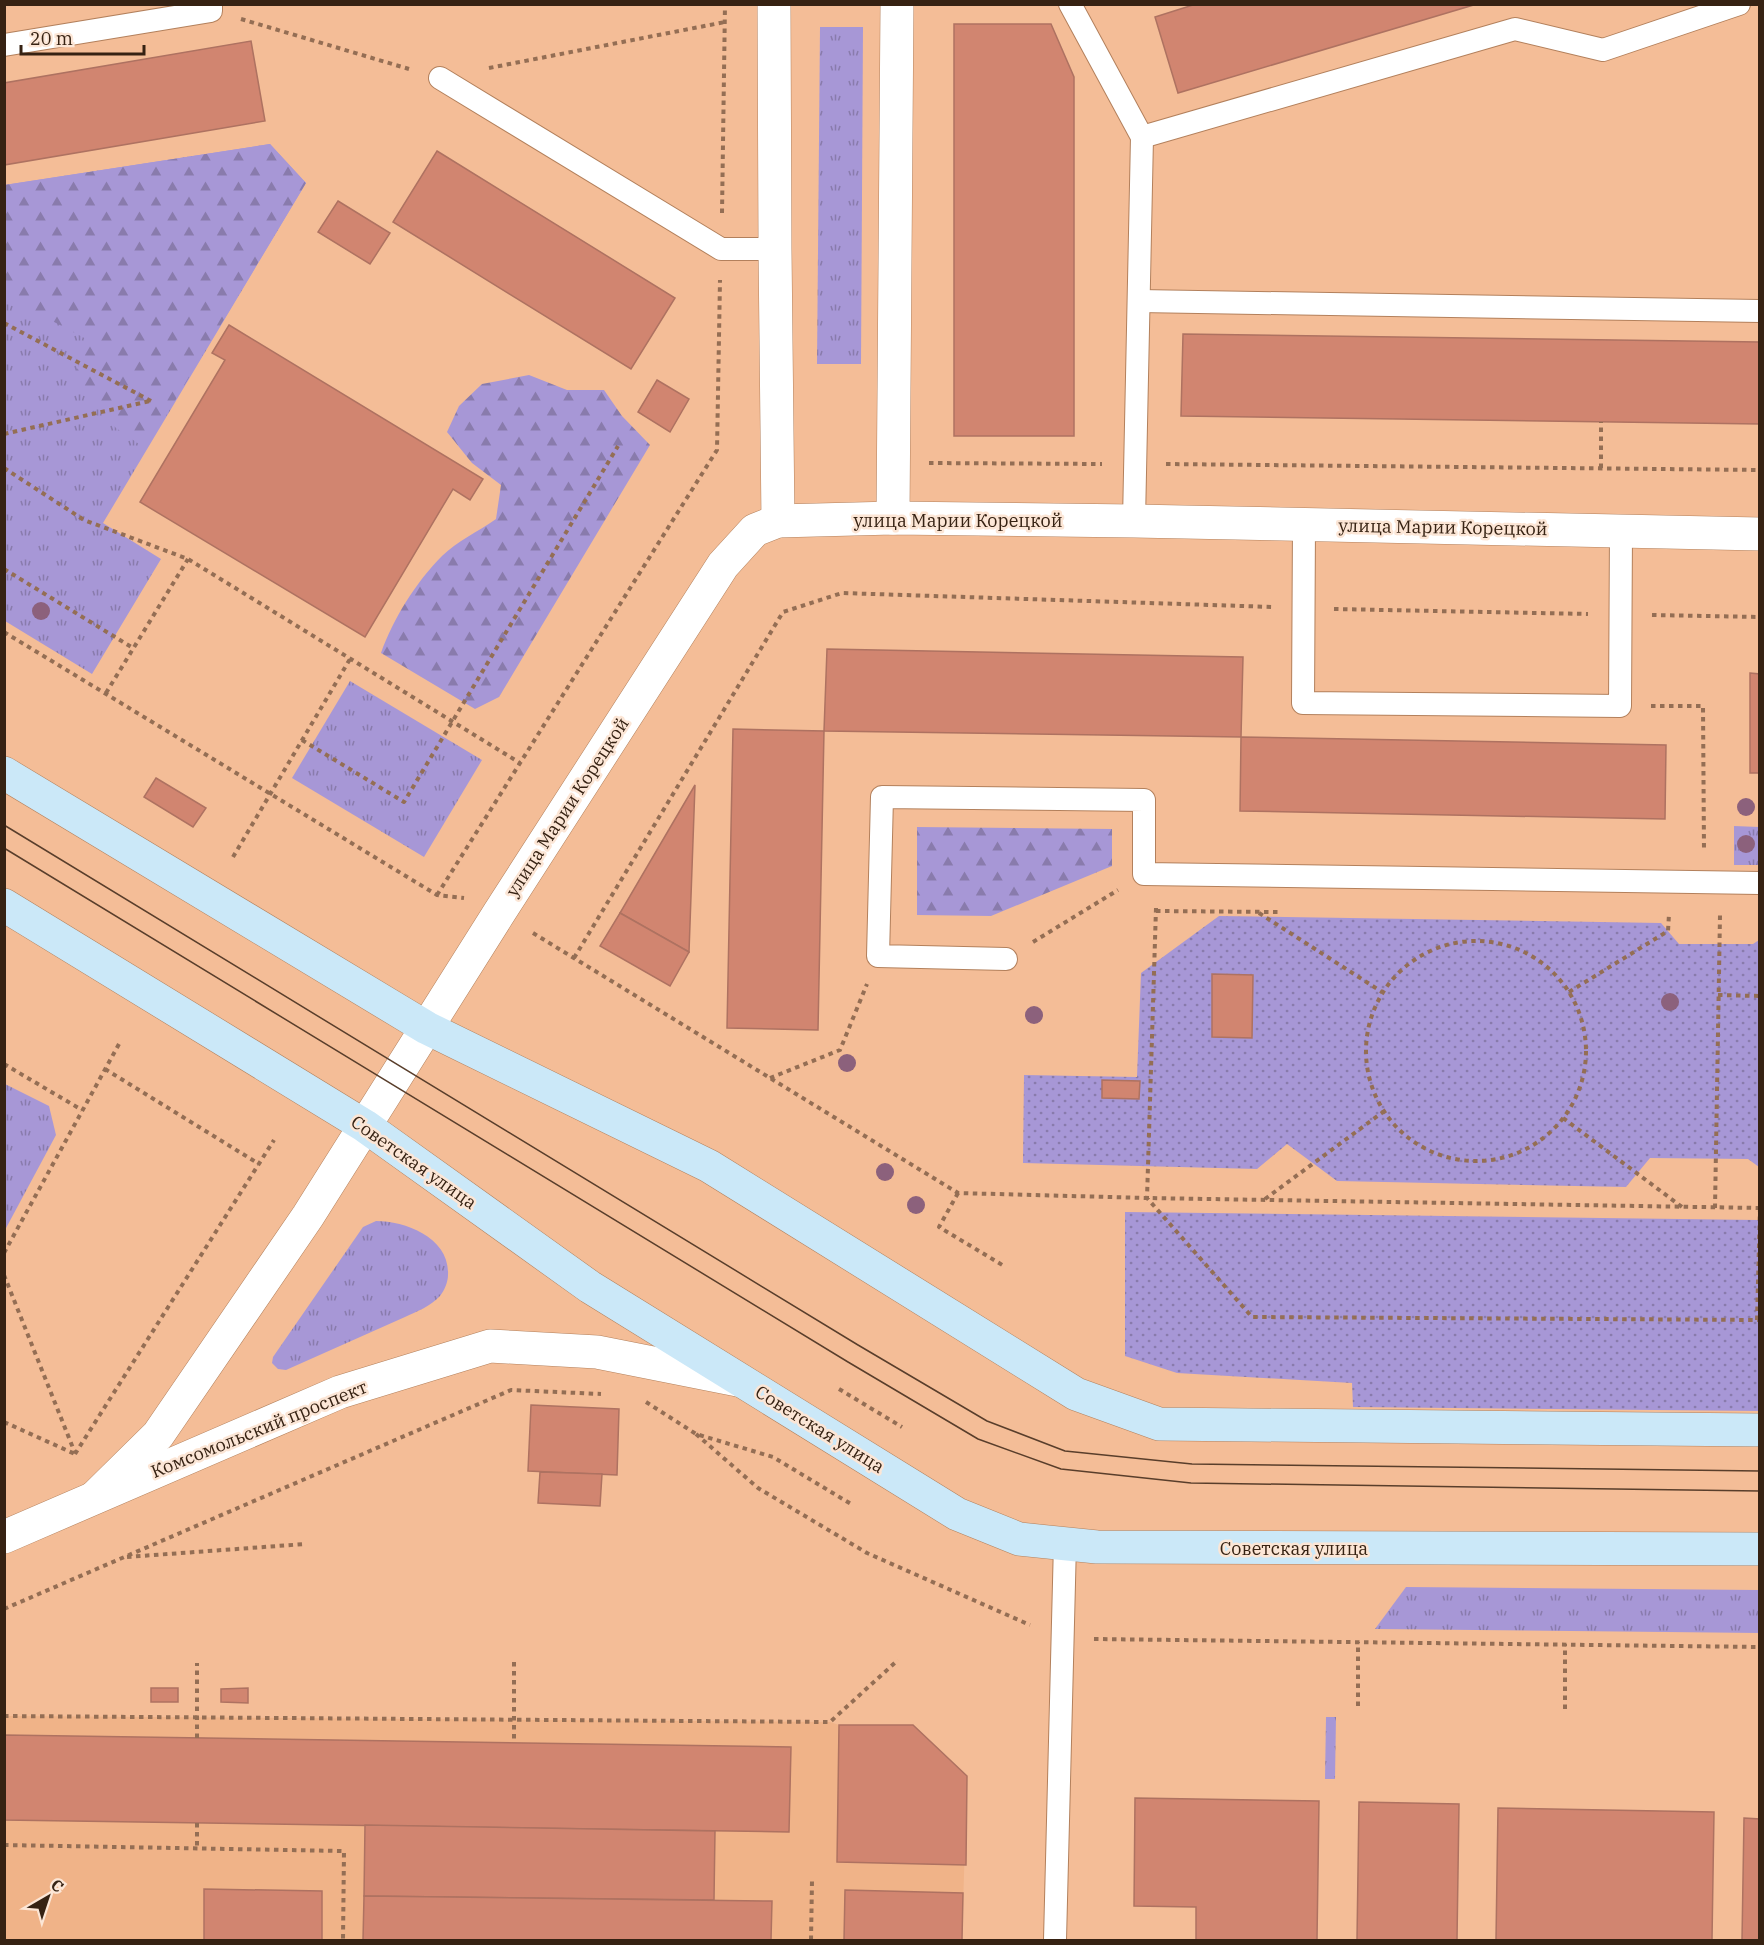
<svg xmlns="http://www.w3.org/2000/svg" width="1764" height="1945" viewBox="0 0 1764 1945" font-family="'IBM Plex Serif',serif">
  <defs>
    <pattern id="grass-tufts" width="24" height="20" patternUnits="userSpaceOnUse" patternTransform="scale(1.5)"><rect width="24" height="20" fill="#a797d6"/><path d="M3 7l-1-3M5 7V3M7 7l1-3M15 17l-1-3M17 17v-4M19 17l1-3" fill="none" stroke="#897bac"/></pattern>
    <pattern id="forest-firs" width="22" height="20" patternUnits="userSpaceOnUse" patternTransform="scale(1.5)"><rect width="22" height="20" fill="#a797d6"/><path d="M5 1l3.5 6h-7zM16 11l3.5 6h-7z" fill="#897bac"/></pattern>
    <pattern id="park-dots" width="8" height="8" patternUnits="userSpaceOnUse" patternTransform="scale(1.5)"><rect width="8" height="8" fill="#a797d6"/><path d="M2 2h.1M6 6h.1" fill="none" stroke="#897bac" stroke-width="1.8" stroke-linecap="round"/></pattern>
  </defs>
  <rect width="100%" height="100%" fill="#f4bd97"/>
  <polygon fill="#f0b388" points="5,1716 830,1722 839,1725 913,1725 967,1776 962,1940 5,1940"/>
  <g fill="url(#grass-tufts)">
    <polygon points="820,27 863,27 861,364 817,364"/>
    <polygon points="270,144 306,183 103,523 161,559 92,674 5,621 4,185"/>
    <polygon points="350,681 482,760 424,857 292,778"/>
    <polygon points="1734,826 1759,827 1759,865 1734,865"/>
    <polygon points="5,1084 49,1106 56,1135 5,1230"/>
    <path d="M376,1221c30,0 74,17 72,54 0,6 -3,15 -8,21 -9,10 -24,16 -35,21l-119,53 -8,-1 -6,-6 1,-6 90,-130z"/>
    <polygon points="1406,1587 1759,1590 1759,1633 1375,1629"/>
    <polygon points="1326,1717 1336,1717 1335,1779 1325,1779"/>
  </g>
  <g fill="url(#forest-firs)">
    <polygon points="270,144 306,183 146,449 116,428 72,381 90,341 7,297 4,293 5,185"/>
    <path d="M529,375l38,15h37l18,26 28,29 -151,252 -24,12 -94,-56c12,-34 35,-71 61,-97 14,-14 37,-25 54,-37l5,-34 -29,-22 -25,-31 12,-26 23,-22z"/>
    <polygon points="917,827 1112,829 1112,866 991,916 917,915"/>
  </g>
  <g fill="url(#park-dots)">
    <polygon points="1219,916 1661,923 1679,944 1753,944 1759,940 1759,1167 1748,1159 1650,1158 1626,1187 1337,1181 1287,1144 1257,1169 1023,1163 1024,1075 1137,1077 1141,973"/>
    <polygon points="1125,1212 1759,1220 1759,1411 1353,1407 1352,1383 1177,1373 1125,1356"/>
  </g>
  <g fill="#d18570" stroke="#ae7261" stroke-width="1.5">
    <polygon points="1196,4 1477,4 1178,93 1155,17"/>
    <polygon points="954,24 1051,24 1074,77 1074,436 954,436"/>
    <polygon points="251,41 265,121 4,165 4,83"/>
    <polygon points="437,151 675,298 631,369 393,222"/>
    <polygon points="338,201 390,233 370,264 318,232"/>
    <polygon points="229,325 483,479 470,500 453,489 365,637 140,502 225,360 212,353"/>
    <polygon points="1183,334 1760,342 1760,424 1181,416"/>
    <polygon points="657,380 689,399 670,432 638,412"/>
    <polygon points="827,649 1243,657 1241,737 824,731"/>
    <polygon points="1750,673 1760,674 1760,773 1750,773"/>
    <polygon points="733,729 824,731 818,1030 727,1028"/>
    <polygon points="1241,737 1666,745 1665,819 1240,811"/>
    <polygon points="156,778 206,808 193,827 144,797"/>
    <polygon points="695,785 689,952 620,913"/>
    <polygon points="620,913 689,952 670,986 600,946"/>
    <polygon points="1212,974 1253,975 1252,1038 1212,1037"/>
    <polygon points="1102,1080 1140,1081 1139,1099 1102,1098"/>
    <polygon points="531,1405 619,1409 617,1475 528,1471"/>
    <polygon points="540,1472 602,1474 600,1506 538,1503"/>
    <rect x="151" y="1688" width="27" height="14"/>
    <polygon points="248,1688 248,1703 221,1702 221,1689"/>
    <polygon points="839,1725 913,1725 967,1776 966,1865 837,1862"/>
    <polygon points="4,1735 791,1747 789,1832 4,1820"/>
    <polygon points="1135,1798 1319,1801 1317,1940 1196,1940 1196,1907 1134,1906"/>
    <polygon points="1359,1802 1459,1804 1457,1940 1357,1940"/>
    <polygon points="1498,1808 1714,1812 1712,1940 1496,1940"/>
    <polygon points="1744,1818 1760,1819 1760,1940 1742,1940"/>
    <polygon points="365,1825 715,1831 714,1900 364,1896"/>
    <polygon points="204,1889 322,1891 322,1940 204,1940"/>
    <polygon points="845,1890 963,1893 962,1940 844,1940"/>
    <polygon points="364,1896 772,1901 771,1940 363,1940"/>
  </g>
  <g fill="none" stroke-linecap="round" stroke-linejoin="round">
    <defs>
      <g id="service">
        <polyline points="1070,4 1142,137 1134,521"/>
        <polyline points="4,45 211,11 211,4"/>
        <polyline points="440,78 721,249 775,249"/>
        <polyline points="1142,137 1515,29 1603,50 1739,4"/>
        <polyline points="1139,301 1760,311"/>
        <polyline points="1304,525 1303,703 1620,706 1621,531"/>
        <polyline points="1006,959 878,956 882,797 1144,800 1144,874 1760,883"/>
        <polyline points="1055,1940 1065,1543"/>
      </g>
      <g id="minor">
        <polyline points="774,4 775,249 778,521"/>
        <polyline points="893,518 897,4"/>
      </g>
      <g id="tertiary">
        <polyline points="95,1497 158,1435 308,1216 499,913 723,565 755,530 778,521 893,518 1134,521 1760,534"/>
        <polyline points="4,1537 340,1392 490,1346 597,1352 738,1380"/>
      </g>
      <g id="secondary">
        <polyline points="4,773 427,1028 709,1166 1076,1394 1159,1424 1760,1430"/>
        <polyline points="4,905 365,1126 590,1287 957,1514 1019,1539 1097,1547 1760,1549"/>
      </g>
    </defs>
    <use href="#service" stroke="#b3805c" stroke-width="24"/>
    <use href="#minor" stroke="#b3805c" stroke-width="34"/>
    <use href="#tertiary" stroke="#b3805c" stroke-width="34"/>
    <use href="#secondary" stroke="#b3805c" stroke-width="34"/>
    <g stroke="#946e54" stroke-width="4" stroke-dasharray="4.5 4.5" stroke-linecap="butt">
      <polyline points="241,19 409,69"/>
      <polyline points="489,68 725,22"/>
      <polyline points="722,213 725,4"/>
      <polyline points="4,323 151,401"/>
      <polyline points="4,434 150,401"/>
      <polyline points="929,463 1102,464"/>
      <polyline points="1166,464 1760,470"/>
      <polyline points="4,468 84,520 188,559 520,763"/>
      <polyline points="1601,468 1601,422"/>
      <polyline points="4,569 133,648"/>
      <polyline points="1334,609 1588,614"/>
      <polyline points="1652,615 1760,617"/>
      <polyline points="4,632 437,895 464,898"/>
      <polyline points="106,693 188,559"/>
      <polyline points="1651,706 1703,706 1704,851"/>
      <polyline points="302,740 404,802 618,446"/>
      <polyline points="233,857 350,659"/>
      <polyline points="437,895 717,450 720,280"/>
      <polyline points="1156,908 1147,1198 1252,1317 1760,1320"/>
      <polyline points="1156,911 1278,912"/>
      <polyline points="1259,913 1382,992"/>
      <polyline points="533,933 958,1193 1147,1198 1760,1208"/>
      <circle cx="1476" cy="1051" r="110"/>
      <polyline points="1033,942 1118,890"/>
      <polyline points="574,958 783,612 842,593 1273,607"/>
      <polyline points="1569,992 1668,931 1669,914"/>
      <polyline points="1718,995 1760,996"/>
      <polyline points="4,1064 82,1110"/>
      <polyline points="105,1069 259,1164"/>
      <polyline points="770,1078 840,1050 867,984"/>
      <polyline points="1563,1118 1682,1207"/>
      <polyline points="958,1193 939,1227 1004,1266"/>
      <polyline points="1265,1199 1383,1112"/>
      <polyline points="1715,1208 1720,915"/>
      <polyline points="4,1253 119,1044"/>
      <polyline points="4,1275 75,1453"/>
      <polyline points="1757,1320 1760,1208"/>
      <polyline points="839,1389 902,1427"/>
      <polyline points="646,1402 696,1434 773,1457 851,1504"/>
      <polyline points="4,1422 75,1454"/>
      <polyline points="696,1434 758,1488 867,1553 1030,1625"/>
      <polyline points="75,1454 274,1140"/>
      <polyline points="127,1557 305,1544"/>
      <polyline points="4,1609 511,1390 601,1394"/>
      <polyline points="1094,1639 1760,1647"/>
      <polyline points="514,1662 514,1743"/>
      <polyline points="1358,1706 1358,1642"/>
      <polyline points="1565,1709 1565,1644"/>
      <polyline points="4,1716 830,1722 898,1660"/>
      <polyline points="197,1738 197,1663"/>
      <polyline points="197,1823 197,1849"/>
      <polyline points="4,1845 344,1851 343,1940"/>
      <polyline points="811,1940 812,1881"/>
    </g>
    <use href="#service" stroke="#fff" stroke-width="22"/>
    <use href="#minor" stroke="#fff" stroke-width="33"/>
    <use href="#tertiary" stroke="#fff" stroke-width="33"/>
    <use href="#secondary" stroke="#cbe8f8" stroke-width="33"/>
    <g stroke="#593e2b" stroke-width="1.5">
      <polyline points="4,825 858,1345 987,1421 1065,1451 1192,1464 1760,1471"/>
      <polyline points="4,848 848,1362 978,1439 1061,1469 1191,1483 1760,1491"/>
    </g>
  </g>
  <g fill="#8c617c">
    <circle cx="41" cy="611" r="9"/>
    <circle cx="1746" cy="807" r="9"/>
    <circle cx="1746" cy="844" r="9"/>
    <circle cx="1670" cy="1002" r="9"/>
    <circle cx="1034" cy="1015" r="9"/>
    <circle cx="847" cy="1063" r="9"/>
    <circle cx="885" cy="1172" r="9"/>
    <circle cx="916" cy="1205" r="9"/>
  </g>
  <g text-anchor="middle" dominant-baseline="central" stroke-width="5" stroke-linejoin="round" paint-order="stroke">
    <g font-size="18" fill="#362213" stroke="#fce6d6">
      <text x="958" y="520">улица Марии Корецкой</text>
      <text transform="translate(1443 527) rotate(1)">улица Марии Корецкой</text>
      <text transform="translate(567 807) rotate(-57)">улица Марии Корецкой</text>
      <text transform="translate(414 1162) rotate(35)">Советская улица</text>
      <text transform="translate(259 1429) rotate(-22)">Комсомольский проспект</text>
      <text transform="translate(820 1429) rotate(32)">Советская улица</text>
      <text x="1294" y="1548">Советская улица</text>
    </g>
  </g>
  <rect width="1764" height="1945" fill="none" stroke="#362213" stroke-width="12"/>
  <g transform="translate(48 1897) rotate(39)" stroke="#fce6d6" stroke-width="4.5" paint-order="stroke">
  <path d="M0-4.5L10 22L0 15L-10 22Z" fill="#362213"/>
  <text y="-9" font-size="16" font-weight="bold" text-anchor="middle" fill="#362213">С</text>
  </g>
  <path d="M21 45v9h123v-9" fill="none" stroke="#362213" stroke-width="3"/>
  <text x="30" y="45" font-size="18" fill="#362213" stroke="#fce6d6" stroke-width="4.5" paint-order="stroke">20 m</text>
</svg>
